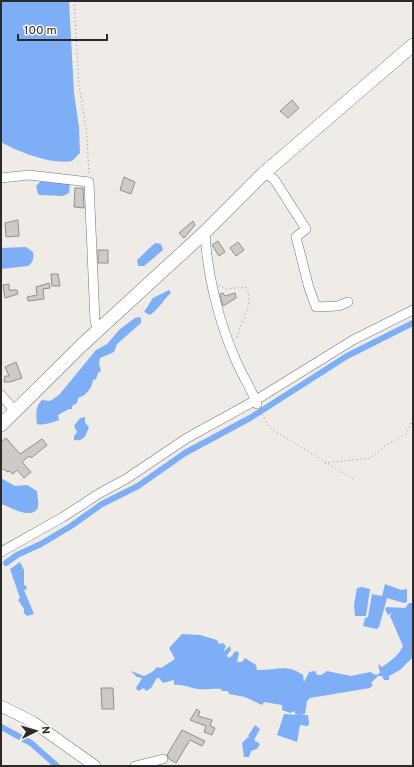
<svg xmlns="http://www.w3.org/2000/svg" width="414" height="767" viewBox="0 0 414 767" font-family="Overpass,sans-serif">
  <rect width="100%" height="100%" fill="#efece8"/>
  <g fill="#7eaef6">
    <path d="M1,1h68l5,92 5,34 1,26 -8,8c-19,4 -54,-9 -71,-19z"/>
    <polygon points="41,181 70,184 69,193 63,196 40,195 38,194 36,186"/>
    <polygon points="155,243 161,244 163,250 144,266 138,266 137,260"/>
    <path d="M26,247l7,5c1,7 0,10 -5,14l-27,3v-21z"/>
    <path d="M169,290l2,3c-8,7 -12,16 -21,22l-6,-3 9,-14z"/>
    <path d="M139,317l2,1v5l-24,21 -3,8 -14,6 -1,6 2,7 -3,2 -2,6 -3,1c-1,8 -7,16 -15,18l-1,5 -5,3v3h-3l-11,6 1,5c-6,2 -17,6 -22,4 -1,-9 -2,-18 5,-24l8,1 9,-6 37,-45 11,-6 13,-15 15,-11z"/>
    <path d="M85,417v6l4,4c-3,7 -4,15 -15,13v-4l3,-4 -3,-6 6,-8z"/>
    <path d="M1,478l14,8 12,-1 10,6c0,4 2,12 1,16 -5,14 -28,0 -37,-3z"/>
    <polygon points="20,562 24,570 24,585 26,586 27,589 24,590 34,614 27,616 24,613 24,609 18,600 20,598 10,569"/>
    <polygon points="385,584 401,590 407,589 407,602 404,603 387,598 379,627 377,629 363,626 365,618 368,617 372,594 382,596"/>
    <polygon points="362,587 370,589 366,616 355,616 354,605 357,588"/>
    <path d="M409,603h4v54l-13,13 -11,6v4h-5l-2,-4h-4l-7,7 2,2 -3,3 -60,10 -3,3 -2,13 -5,1h8l1,8 -1,3 -8,-1 -3,17 -20,-7 7,-21 14,1 -3,-1v-3l-5,2 -8,-3v-5l-18,-3 -2,3 -17,-8 -16,-3 -1,-3h-6l-1,-2c-5,-1 -15,1 -23,0 -8,-1 -16,-5 -24,-4v-5l-11,3 -4,-5h-2l-6,10 -5,3 -2,-3 -6,3 -2,-3 6,-10 -5,-1 -6,-6 13,5 8,-4 5,-5 4,1 14,-9 -6,-11 13,-14 18,1 17,5 2,4 4,-1 3,3 -3,6 7,-6 1,4 -4,5 1,3 4,-2 2,-4 3,-1 2,2 -2,9h5l3,-4 11,7 1,5c17,1 29,-7 46,5l1,7 5,-10 6,-1 2,4h4l6,-4 24,5 19,-4 6,3 4,-2 -2,-9 4,3c9,-6 16,-11 21,-21l-13,-30 2,-3 -4,2 -3,-6 2,-2 18,1z"/>
    <polygon points="255,725 260,729 254,740 260,744 257,749 251,751 249,757 244,757 242,743 248,737 251,738 248,736"/>
  </g>
  <g fill="none" stroke-linecap="round" stroke-linejoin="round">
    <g stroke="#7eaef6" stroke-width="6">
      <polyline points="6,563 17,555 41,544 71,526 102,504 138,486 185,453 250,418 347,356 413,323"/>
      <polyline points="1,727 31,743 57,766"/>
    </g>
  </g>
  <g fill="#cecbc7" stroke="#93908c">
    <polygon points="292,100 299,108 288,118 280,111"/>
    <polygon points="124,177 135,182 131,194 120,190"/>
    <polygon points="75,188 83,188 84,208 74,207"/>
    <polygon points="18,220 19,236 6,237 5,223"/>
    <polygon points="193,221 195,225 184,238 179,233"/>
    <polygon points="218,241 225,252 219,256 212,245"/>
    <polygon points="238,242 244,250 236,256 230,248"/>
    <rect x="98" y="250" width="10" height="13"/>
    <polygon points="51,274 58,274 60,286 52,286"/>
    <polygon points="49,283 50,288 43,289 44,299 28,301 27,297 37,295 36,287"/>
    <polygon points="9,284 9,290 17,290 18,294 5,298 3,285"/>
    <polygon points="223,293 225,296 235,293 236,298 223,306 220,294"/>
    <polygon points="16,362 22,378 10,382 4,382 5,376 9,376 5,367"/>
    <polygon points="6,438 20,454 42,439 47,445 31,458 29,456 22,462 31,472 24,478 17,470 13,474 9,471 8,472 1,468 1,442"/>
    <polygon points="101,688 113,688 114,709 102,709"/>
    <polygon points="197,709 200,712 198,716 212,720 210,726 215,728 212,735 204,732 206,726 190,720"/>
    <polygon points="182,730 205,741 202,746 190,740 176,763 169,759 167,755"/>
  </g>
  <g fill="none" stroke-linecap="round" stroke-linejoin="round">
    <defs>
      <g id="minor">
        <polyline points="264,173 274,179 306,229 296,237 309,288 316,307 338,306 348,302"/>
        <polyline points="1,178 29,175 89,182 95,321 98,330"/>
        <path d="M205,232c2,43 14,91 32,131 6,14 15,27 20,41"/>
        <polyline points="1,395 15,411"/>
        <polyline points="1,552 63,517 100,493 126,479 187,438 256,400 353,340 413,310"/>
        <polyline points="135,766 163,759"/>
      </g>
      <polyline id="major" points="1,706 33,722 95,766"/>
      <polyline id="highway" points="1,425 83,344 205,232 264,173 413,45"/>
    </defs>
    <use href="#minor" stroke="#787572" stroke-width="10"/>
    <use href="#major" stroke="#787572" stroke-width="12"/>
    <use href="#highway" stroke="#787572" stroke-width="14"/>
    <g stroke="#959390" stroke-width="1" stroke-dasharray="1 3" stroke-linecap="butt">
      <polyline points="74,1 79,85 87,135 89,175"/>
      <path d="M219,285l7,4 20,-2c7,15 0,26 -6,40 -1,4 -2,8 -4,12"/>
      <polyline points="260,411 270,428 355,480"/>
      <polyline points="325,463 371,458 386,445 406,434 413,419"/>
    </g>
    <use href="#minor" stroke="#fff" stroke-width="9"/>
    <use href="#major" stroke="#fff" stroke-width="11"/>
    <use href="#highway" stroke="#fff" stroke-width="13"/>
  </g>
  <rect width="414" height="767" fill="none" stroke="#2b2a29" stroke-width="4"/>
  <g transform="translate(36 731) rotate(85)" stroke="#fcf9f5" stroke-width="3" paint-order="stroke">
  <path d="M0-3L7 15L0 10L-7 15Z" fill="#2b2a29"/>
  <text y="-6" font-size="11" font-weight="bold" text-anchor="middle" fill="#2b2a29">N</text>
  </g>
  <path d="M18 34v6h89v-6" fill="none" stroke="#2b2a29" stroke-width="2"/>
  <text x="24" y="34" font-size="12" fill="#2b2a29" stroke="#fcf9f5" stroke-width="3" paint-order="stroke">100 m</text>
</svg>
